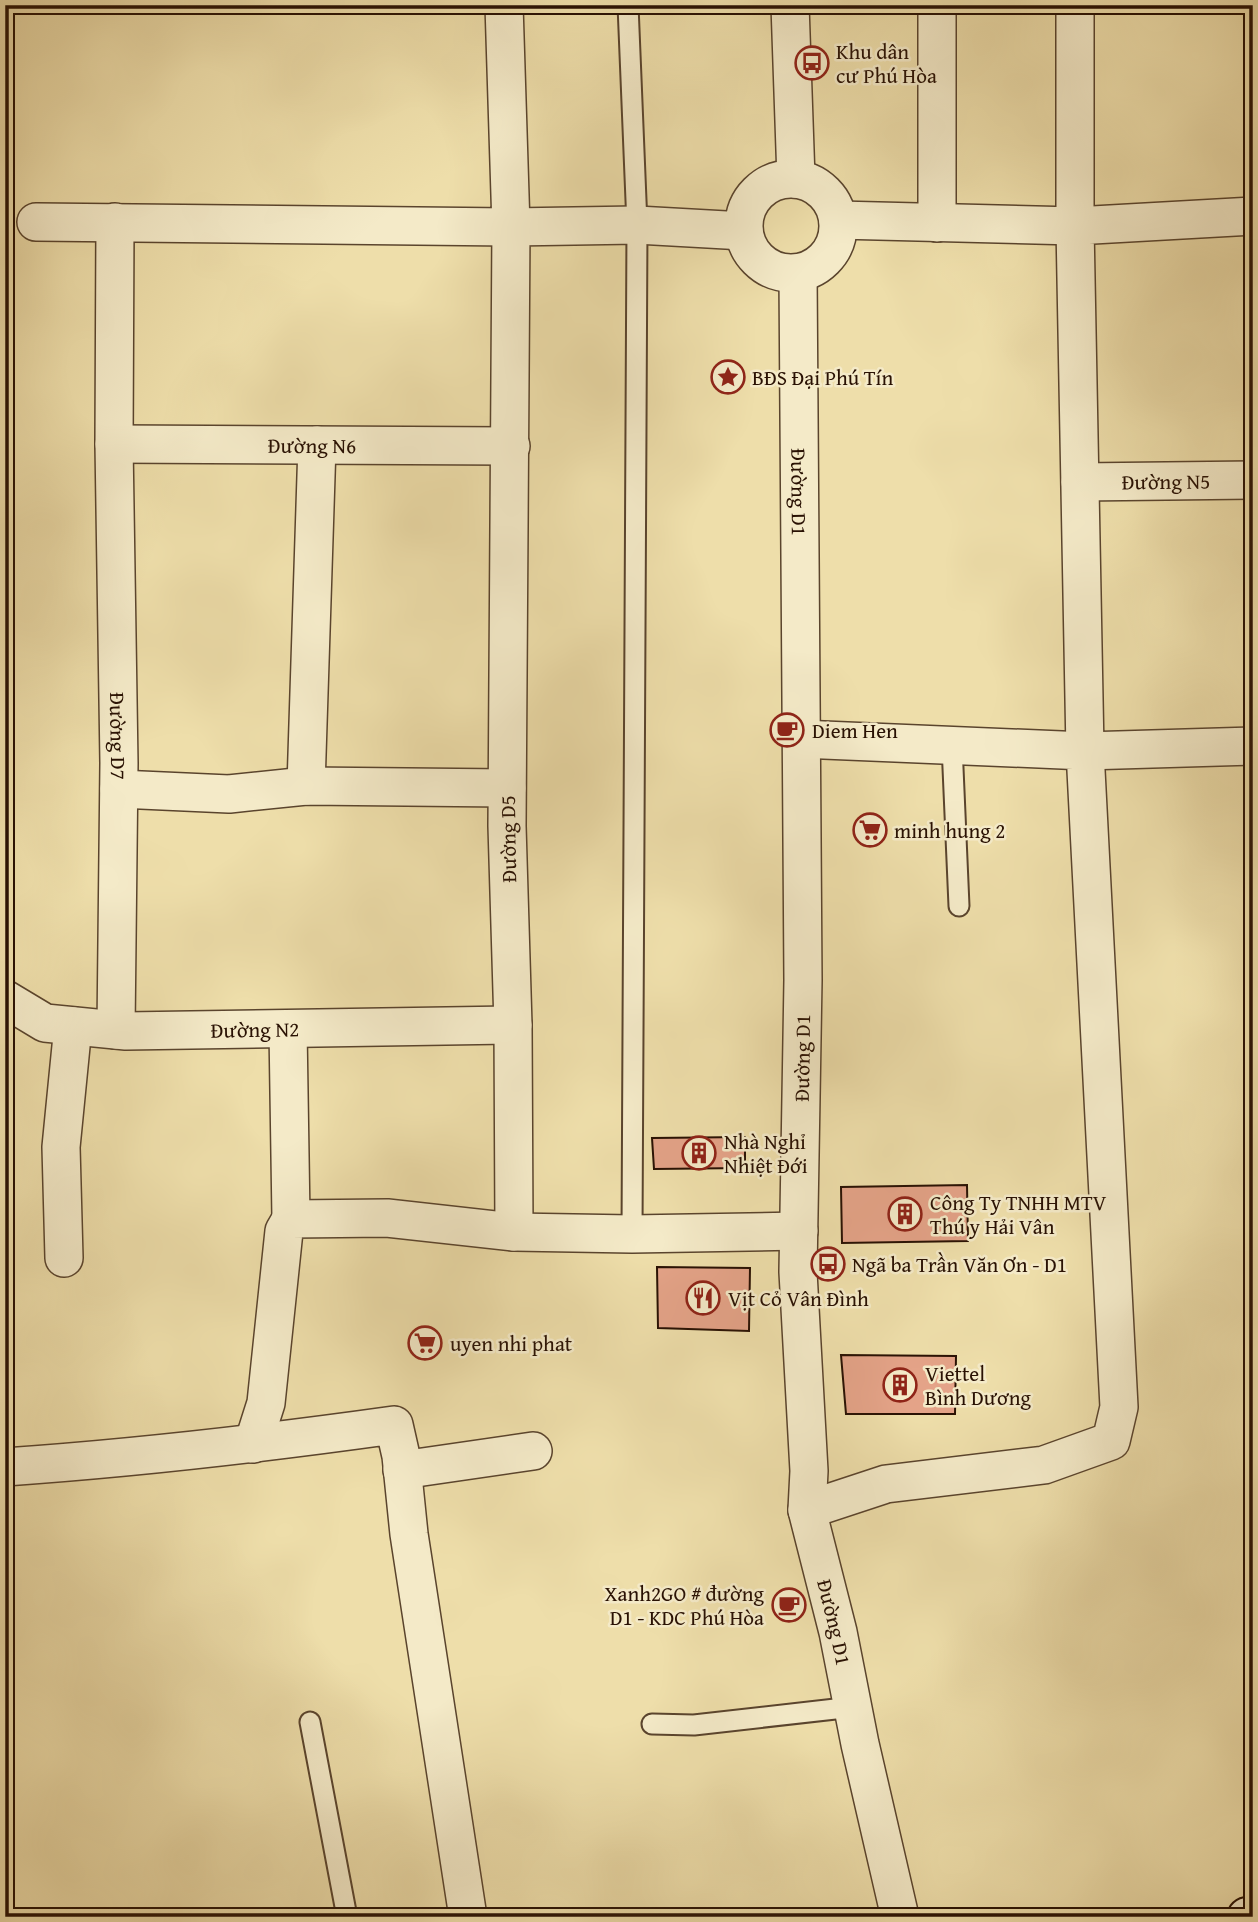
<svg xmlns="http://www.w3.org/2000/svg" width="1258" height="1922" viewBox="0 0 1258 1922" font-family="'Gentium Book Plus',serif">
  <rect width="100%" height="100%" fill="#eedeaa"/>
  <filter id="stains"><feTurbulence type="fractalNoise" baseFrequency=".00286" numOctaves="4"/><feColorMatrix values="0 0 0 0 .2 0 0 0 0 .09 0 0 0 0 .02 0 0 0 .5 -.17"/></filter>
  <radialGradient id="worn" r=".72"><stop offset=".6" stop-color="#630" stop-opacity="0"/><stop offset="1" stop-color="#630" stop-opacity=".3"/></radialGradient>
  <g fill="#e4a388" stroke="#291103" stroke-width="2">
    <polygon points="745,1137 745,1168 654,1169 652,1138"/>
    <polygon points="967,1185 968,1241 842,1243 841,1187"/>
    <polygon points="657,1267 750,1268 749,1331 658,1328"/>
    <polygon points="841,1355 956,1356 955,1414 846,1414"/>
  </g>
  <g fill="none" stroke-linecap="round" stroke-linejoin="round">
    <defs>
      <g id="lane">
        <polyline points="628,5 637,225 632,1234"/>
        <polyline points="952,745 959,906"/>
        <polyline points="310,1722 347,1917"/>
        <polyline points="652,1724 694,1725 853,1707"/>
      </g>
      <g id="street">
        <polyline points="790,5 796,179"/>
        <polyline points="937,5 937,223"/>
        <circle cx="791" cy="226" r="47"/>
        <polyline points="1253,216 1075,226 1085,751 1253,746"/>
        <polyline points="838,220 1075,226 1075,5"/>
        <polyline points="36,222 511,227 504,5"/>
        <path id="s1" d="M115,222l-1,222 5,319 -3,267"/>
        <path id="s2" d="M798,273l5,707 -5,292 11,199 -2,39 31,122 22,112 40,173"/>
        <path id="s3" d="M114,444l397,2"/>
        <path id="s4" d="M1080,482l173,-2"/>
        <polyline points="800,739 1085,751 1119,1407 1111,1441 1044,1465 886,1484 807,1510"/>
        <polyline points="306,786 317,445"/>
        <polyline points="119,789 229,794 306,786 507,788"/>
        <path id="s5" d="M5,999l40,24 81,8 387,-6"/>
        <polyline points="288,1029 291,1219"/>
        <polyline points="514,1232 513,1025 507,826 511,227 637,225 744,231"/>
        <polyline points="64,1258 61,1147 73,1026"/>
        <polyline points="253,1444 266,1403 284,1231 291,1219 387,1218 514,1232 632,1234 799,1231"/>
        <path d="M5,1467c131,-9 260,-24 389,-42l7,31 8,78 59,383"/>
        <polyline points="402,1470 533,1451"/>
      </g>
      <polyline id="secondary" points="1247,1917 1253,1916"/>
    </defs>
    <use href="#lane" stroke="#5a442d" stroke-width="23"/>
    <use href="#street" stroke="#5a442d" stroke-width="40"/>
    <use href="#secondary" stroke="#291103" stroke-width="42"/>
    <use href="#lane" stroke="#f4eac8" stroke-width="19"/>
    <use href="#street" stroke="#f4eac8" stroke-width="37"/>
    <use href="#secondary" stroke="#f4eac8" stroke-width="38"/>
  </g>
  <defs>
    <symbol id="bus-ring" viewBox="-11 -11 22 22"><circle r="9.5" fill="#f4eac8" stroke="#8f2418" stroke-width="1.5"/><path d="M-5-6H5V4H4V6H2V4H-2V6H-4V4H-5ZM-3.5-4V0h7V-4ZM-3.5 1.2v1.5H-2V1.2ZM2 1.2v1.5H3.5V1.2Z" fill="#8f2418"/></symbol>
    <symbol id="sight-ring" viewBox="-11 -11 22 22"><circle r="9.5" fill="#f4eac8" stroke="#8f2418" stroke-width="1.5"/><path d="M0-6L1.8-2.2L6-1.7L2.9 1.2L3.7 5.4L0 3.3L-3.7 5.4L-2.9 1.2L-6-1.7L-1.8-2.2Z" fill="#8f2418"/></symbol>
    <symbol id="cafe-ring" viewBox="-11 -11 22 22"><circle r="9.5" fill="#f4eac8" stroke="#8f2418" stroke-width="1.5"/><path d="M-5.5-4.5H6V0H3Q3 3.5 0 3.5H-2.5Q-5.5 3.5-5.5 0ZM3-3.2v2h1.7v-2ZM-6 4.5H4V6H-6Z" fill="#8f2418"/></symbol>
    <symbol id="supermarket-ring" viewBox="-11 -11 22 22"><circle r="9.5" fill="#f4eac8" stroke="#8f2418" stroke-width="1.5"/><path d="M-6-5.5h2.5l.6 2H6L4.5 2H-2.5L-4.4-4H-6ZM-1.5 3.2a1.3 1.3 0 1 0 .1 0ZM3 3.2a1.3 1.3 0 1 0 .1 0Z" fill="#8f2418"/></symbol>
    <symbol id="building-ring" viewBox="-11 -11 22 22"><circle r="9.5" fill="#f4eac8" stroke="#8f2418" stroke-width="1.5"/><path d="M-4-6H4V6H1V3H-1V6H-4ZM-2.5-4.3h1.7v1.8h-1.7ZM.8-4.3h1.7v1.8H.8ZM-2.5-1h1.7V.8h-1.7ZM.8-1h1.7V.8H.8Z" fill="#8f2418"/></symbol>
    <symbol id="restaurant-ring" viewBox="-11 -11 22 22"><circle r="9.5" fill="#f4eac8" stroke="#8f2418" stroke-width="1.5"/><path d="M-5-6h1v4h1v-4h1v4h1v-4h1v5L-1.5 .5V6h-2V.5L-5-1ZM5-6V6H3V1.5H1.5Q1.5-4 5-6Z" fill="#8f2418"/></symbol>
  </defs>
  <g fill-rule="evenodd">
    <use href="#bus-ring" x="793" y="44" width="38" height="38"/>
    <use href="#sight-ring" x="709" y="358" width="38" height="38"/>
    <use href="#cafe-ring" x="768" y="711" width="38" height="38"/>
    <use href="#supermarket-ring" x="851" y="811" width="38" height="38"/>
    <use href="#building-ring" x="680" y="1134" width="38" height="38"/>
    <use href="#building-ring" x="886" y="1195" width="38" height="38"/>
    <use href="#bus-ring" x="809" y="1245" width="38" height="38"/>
    <use href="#restaurant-ring" x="684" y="1279" width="38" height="38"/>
    <use href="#supermarket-ring" x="406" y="1324" width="38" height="38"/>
    <use href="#building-ring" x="881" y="1366" width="38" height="38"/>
    <use href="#cafe-ring" x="770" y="1586" width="38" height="38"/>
  </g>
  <g text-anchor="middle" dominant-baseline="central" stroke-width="5" stroke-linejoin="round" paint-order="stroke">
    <g font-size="21" fill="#291103" stroke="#f4eac8" text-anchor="start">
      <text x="836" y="51">Khu dân<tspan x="836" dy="24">cư Phú Hòa</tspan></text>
      <text x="752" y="377">BĐS Đại Phú Tín</text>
      <text x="812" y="730">Diem Hen</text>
      <text x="894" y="830">minh hung 2</text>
      <text x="724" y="1141">Nhà Nghỉ<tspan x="724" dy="24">Nhiệt Đới</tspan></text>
      <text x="930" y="1202">Công Ty TNHH MTV<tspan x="930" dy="24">Thú y Hải Vân</tspan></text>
      <text x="852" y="1264">Ngã ba Trần Văn Ơn - D1</text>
      <text x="728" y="1298">Vịt Cỏ Vân Đình</text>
      <text x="450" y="1343">uyen nhi phat</text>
      <text x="925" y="1373">Viettel<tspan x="925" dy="24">Bình Dương</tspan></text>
      <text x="764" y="1593" text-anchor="end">Xanh2GO # đường<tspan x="764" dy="24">D1 - KDC Phú Hòa</tspan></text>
    </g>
    <g font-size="21" fill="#291103" stroke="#f4eac8">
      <text stroke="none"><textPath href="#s3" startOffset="198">Đường N6</textPath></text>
      <text stroke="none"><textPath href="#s4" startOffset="86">Đường N5</textPath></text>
      <text stroke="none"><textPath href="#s2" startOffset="219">Đường D1</textPath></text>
      <text stroke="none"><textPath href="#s1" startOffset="514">Đường D7</textPath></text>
      <text transform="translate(508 839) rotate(-91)">Đường D5</text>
      <text stroke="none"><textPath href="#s5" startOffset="257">Đường N2</textPath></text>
      <text transform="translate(802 1058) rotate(-89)">Đường D1</text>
      <text stroke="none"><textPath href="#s2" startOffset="1353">Đường D1</textPath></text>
    </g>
  </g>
  <rect width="1258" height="1922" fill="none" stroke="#eedeaa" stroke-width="28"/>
  <rect x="7" y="7" width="1244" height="1908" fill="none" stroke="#291103" stroke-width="3.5"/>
  <rect x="14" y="14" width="1230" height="1894" fill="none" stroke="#291103" stroke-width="2"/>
  <rect width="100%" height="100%" filter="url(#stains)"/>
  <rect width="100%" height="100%" fill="url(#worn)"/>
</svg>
